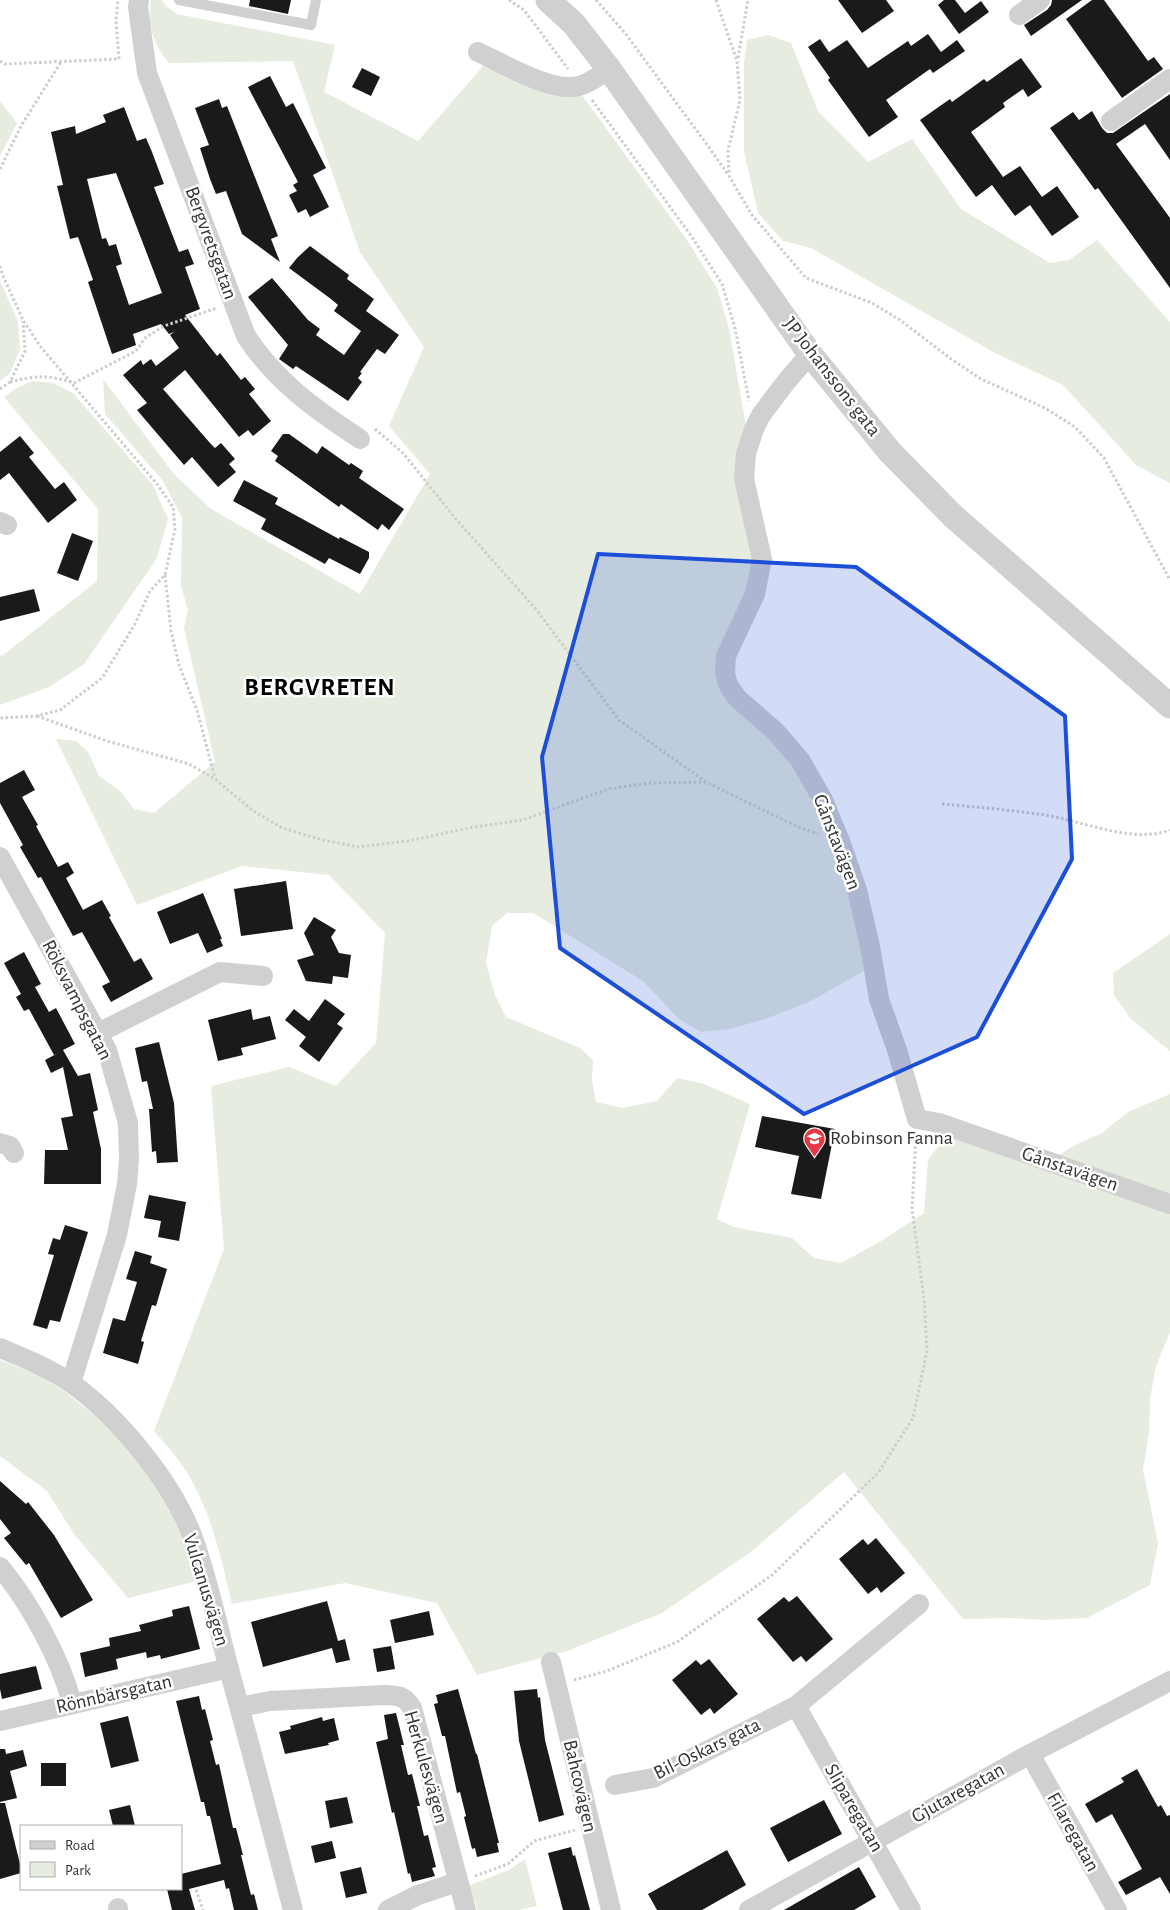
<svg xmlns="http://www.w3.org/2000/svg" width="1170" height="1910" viewBox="0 0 1170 1910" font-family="'Alegreya Sans',sans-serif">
  <rect width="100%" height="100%" fill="#fff"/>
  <g fill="#e6ecdf">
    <path d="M151,0h11l4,6 11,8 158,31 -11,47 94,49 65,-75 57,22 42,7 105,145 30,48 12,40 18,104 9,127 -7,30 -33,85 2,15 13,17 38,28 49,68 31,89 13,57 2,23 -55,31 -41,16 -38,11 -29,3 -22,-13 -36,-38 -110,-68h-26l-15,13 -6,37 9,32 11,22 74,31 13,12 -1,19 4,23 27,6 34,-7 20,-23 27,6 46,20 -33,115 17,8 58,11 22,20 27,5 40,-22 43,-28 4,-53 18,-24 92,32 37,-23 27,-12 26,-21 42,-18v238l-14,34 -6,33 -1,34 -6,37 15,73 -8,42 -63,33 -44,2 -30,-2 -50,1 -119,-147 -92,79 -90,62 -95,38 -90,24 -40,-72 -92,-20 -113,21c-12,-50 -23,-105 -56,-147 -6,-9 -15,-17 -22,-26l70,-182 -13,-163 78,-19 47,19 40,-43 9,-110 -56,-58 -87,-9 -105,39 -81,-166 20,2 12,11 11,24 21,15 14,18 20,4 61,-51 -31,-134 4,-18 -7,-24 1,-68 -19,-37 -58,-67 -2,-35 70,94 38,36 149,85 70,-120 -41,-48 35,-79 -64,-95 -67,-191 -124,2c-15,-18 -23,-39 -18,-63z"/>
    <polygon points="768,35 791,43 818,111 868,162 912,139 961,209 1050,263 1069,260 1097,240 1170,322 1170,483 1136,465 1063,385 997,354 811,248 783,241 758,213 744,151 744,63 747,40"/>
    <polygon points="0,101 17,123 0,156"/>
    <polygon points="0,281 18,321 20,350 10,373 0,381"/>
    <polygon points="32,381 53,383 73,393 153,485 168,519 157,558 84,664 49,687 0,705 0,654 2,656 97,581 98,509 4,397 17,388"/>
    <polygon points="1170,934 1170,1051 1131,1019 1114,995 1113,973"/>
    <polygon points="0,1360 38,1375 64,1391 94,1415 122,1441 155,1481 185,1541 197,1581 128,1598 74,1534 47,1491 0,1456"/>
    <polygon points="525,1859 537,1906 519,1910 477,1910 475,1901 471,1899 467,1888 470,1885 509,1870"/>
  </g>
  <g fill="#1a1a1a" fill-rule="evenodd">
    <polygon points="250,0 291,0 288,14 249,6"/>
    <polygon points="838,0 886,0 894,11 862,33"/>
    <polygon points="944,0 955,0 965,13 981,1 989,12 959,34 938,5"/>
    <polygon points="1052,0 1082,0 1031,36 1024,25 1047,10 1051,5"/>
    <polygon points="1092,0 1104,0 1148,61 1154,57 1163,69 1122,98 1066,19"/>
    <polygon points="928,34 941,52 957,40 965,51 933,73 930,69 886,100 898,117 869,137 828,80 830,78 808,47 820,39 829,52 847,40 868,68 908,41 911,46"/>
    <polygon points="1021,58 1042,87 1028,97 1023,89 1003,103 1005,107 971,132 1003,177 1020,166 1042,197 1057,186 1079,217 1052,236 1030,205 1015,216 992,185 976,197 920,120 950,99 952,102 984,79 987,82"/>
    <polygon points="362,68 380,77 371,96 352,87"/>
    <polygon points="270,76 286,107 293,103 326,168 313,175 329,207 310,217 306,209 298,213 289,195 297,191 293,185 298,182 248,87"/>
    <polygon points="1170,94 1170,160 1145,124 1116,144 1170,218 1170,288 1098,188 1095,190 1050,128 1073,112 1079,120 1092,111 1102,128 1107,133 1113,133"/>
    <polygon points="219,99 222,108 227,106 278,236 271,239 280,262 242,234 226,191 216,194 210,179 200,148 209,145 195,108"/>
    <path d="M124,107l13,34 9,-3 6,14 12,32 -10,3 25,65 9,-3 6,15 -9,3 15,42 -15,6 32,41 3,-3 21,27 4,-3 10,12 -6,5 22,27 -18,15 -5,-6 -9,7 -54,-67 -22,19 47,54 5,5 6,-5 14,16 -6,5 7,8 -18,15 -26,-30 -8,8 -47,-55 10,-7 -24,-28 18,-15 2,5 8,-6 5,7 23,-18 -9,-13 4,-3 -5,2 -8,-10 -28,10 3,11 -24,9 -24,-72 5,-2 -15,-43 -8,2 -13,-53 6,-1 -12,-53 24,-6 1,8 30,-12 -3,-7zM116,173l46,120 -33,12 -13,-39 6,-2 -6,-20 -7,2 -3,-8 -4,1 -15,-60z"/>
    <polygon points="310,246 349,275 347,279 374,299 366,311 399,335 385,354 377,349 360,372 362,373 358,378 362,382 348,401 296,366 293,369 279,359 288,345 248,297 272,278 308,320 320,329 316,335 344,355 361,331 334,311 338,305 331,299 289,268 297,258"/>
    <polygon points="283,434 289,434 317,454 322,446 349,465 351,463 363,471 359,478 404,509 389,530 382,524 378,530 341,504 339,507 275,461 278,456 271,451"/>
    <polygon points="20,436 34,453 29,457 55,489 64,482 77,500 48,523 9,473 0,480 0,452"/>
    <polygon points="244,480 278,498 275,504 339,539 340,537 369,552 369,558 360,574 329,558 325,564 261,529 266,519 233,501"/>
    <polygon points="72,533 93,541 78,581 57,573"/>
    <polygon points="34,589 40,611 0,621 0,597"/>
    <polygon points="24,770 35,790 22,797 38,825 36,826 58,867 68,862 74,873 66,878 83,910 102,900 111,916 109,917 134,962 141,958 153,979 111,1002 102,986 110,982 82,932 73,936 41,877 38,878 20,847 23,845 0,803 0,783"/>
    <polygon points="286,881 293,929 241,936 234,889"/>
    <polygon points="203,893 222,939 220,939 223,946 207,953 198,933 170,944 157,912"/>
    <polygon points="314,917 336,930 331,937 339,953 351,955 348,978 333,976 332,984 306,981 297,960 314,955 304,933"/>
    <polygon points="24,952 41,984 35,987 49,1012 56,1008 75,1044 63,1050 78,1076 90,1073 98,1110 93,1112 101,1149 101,1184 44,1184 45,1150 68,1150 61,1118 73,1116 63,1067 51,1073 45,1060 60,1052 54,1055 29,1009 24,1011 16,997 21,994 4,963"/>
    <polygon points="325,999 345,1014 337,1024 343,1028 319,1062 299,1046 306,1037 285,1020 294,1009 309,1021"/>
    <polygon points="251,1009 253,1020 270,1016 276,1039 241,1048 243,1055 218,1061 208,1020"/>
    <polygon points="159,1042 174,1103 178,1162 157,1163 156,1151 152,1152 149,1109 153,1109 147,1081 142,1082 135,1048"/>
    <polygon points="762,1116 835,1129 821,1199 791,1194 799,1156 755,1147"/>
    <polygon points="149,1195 186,1202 179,1241 158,1237 161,1221 144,1218"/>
    <polygon points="65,1225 88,1232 60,1322 50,1320 47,1329 33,1325 54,1255 48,1254 53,1238 60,1240"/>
    <polygon points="135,1251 152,1256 150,1263 167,1269 156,1306 152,1305 141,1341 144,1342 138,1364 103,1353 113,1318 125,1321 137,1282 126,1279"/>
    <polygon points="0,1481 26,1504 28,1502 54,1535 93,1600 61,1618 29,1563 26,1565 4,1538 11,1533 0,1519"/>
    <polygon points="876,1538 905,1573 881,1593 877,1587 868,1594 839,1559 863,1539 868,1545"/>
    <polygon points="797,1596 833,1639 806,1662 801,1656 793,1662 757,1619 784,1597 789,1602"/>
    <polygon points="327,1601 338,1641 345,1639 350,1660 336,1663 332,1648 263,1667 251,1622"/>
    <polygon points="189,1606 200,1649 161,1659 160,1655 147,1658 146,1652 116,1659 118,1669 85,1677 80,1653 110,1646 109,1638 141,1631 139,1625 173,1616 172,1610"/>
    <polygon points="429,1611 434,1635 395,1643 390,1620"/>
    <polygon points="391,1646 395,1669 377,1672 373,1649"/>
    <polygon points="709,1659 738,1694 714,1714 710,1708 701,1715 672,1680 696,1660 701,1665"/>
    <polygon points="36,1666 42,1689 2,1699 0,1689 0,1674"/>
    <polygon points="458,1689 476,1754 477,1754 499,1843 497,1843 499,1852 477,1857 475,1848 472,1849 464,1817 466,1816 460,1792 457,1793 445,1736 442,1736 434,1704 438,1703 436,1695"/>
    <polygon points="537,1689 538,1698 540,1697 545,1740 564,1815 539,1822 519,1741 514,1691"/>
    <polygon points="199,1696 202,1710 205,1709 213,1740 210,1741 216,1765 219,1764 233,1828 236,1828 243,1855 241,1855 251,1895 254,1894 258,1910 234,1910 229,1888 226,1889 224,1880 189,1889 195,1910 172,1910 167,1889 181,1889 181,1874 221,1864 210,1816 207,1816 204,1802 201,1802 176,1701"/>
    <polygon points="396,1713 404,1745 401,1745 408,1775 412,1774 420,1806 417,1806 424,1836 428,1835 436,1867 432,1868 435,1876 412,1882 410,1873 408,1874 394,1812 392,1813 376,1742 388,1739 384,1715"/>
    <polygon points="128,1716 139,1761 111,1768 100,1723"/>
    <polygon points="322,1717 323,1721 334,1718 339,1740 328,1743 329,1745 285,1754 279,1732 291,1729 290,1726"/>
    <polygon points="0,1749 5,1749 6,1754 23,1750 27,1766 10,1771 17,1798 0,1802"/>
    <rect x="41" y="1763" width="25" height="23"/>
    <polygon points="1137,1769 1158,1807 1161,1805 1167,1816 1170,1815 1170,1894 1160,1877 1126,1895 1118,1882 1142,1869 1112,1814 1096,1823 1085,1804 1124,1782 1121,1778"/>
    <polygon points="347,1797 353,1823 330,1828 325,1801"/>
    <polygon points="824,1800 842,1834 788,1862 770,1828"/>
    <polygon points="0,1803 5,1803 21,1868 21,1873 0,1879"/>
    <polygon points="130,1805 135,1826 113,1826 109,1810"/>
    <polygon points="332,1841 336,1858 315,1863 311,1846"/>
    <polygon points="571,1847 573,1856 575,1855 590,1910 563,1910 548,1853"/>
    <polygon points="727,1850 746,1885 702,1910 657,1910 648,1894"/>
    <polygon points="361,1867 367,1893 346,1898 340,1872"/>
    <polygon points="859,1867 876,1897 854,1910 784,1910"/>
  </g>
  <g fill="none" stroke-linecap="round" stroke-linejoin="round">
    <g stroke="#cdcdcd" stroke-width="3" stroke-dasharray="2.5 2.5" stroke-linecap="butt">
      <polyline points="509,0 524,10 568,69"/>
      <polyline points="596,0 625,33 708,146 729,176 752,215 806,278 872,303 900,320 951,359 981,379 1045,408 1075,427 1104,458 1170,580"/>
      <polyline points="716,0 737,61 740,100 728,150 729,174"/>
      <polyline points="738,58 748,0"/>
      <polyline points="0,61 5,64 119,59 116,21 118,0"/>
      <polyline points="592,100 692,237 722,284 735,328 749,401"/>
      <polyline points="0,169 21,126 61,62"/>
      <polyline points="0,266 3,276 23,320 40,346 157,484 173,507 175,529 165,575 150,591 135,624 102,678 60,710 37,716 0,718"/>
      <path d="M10,382c26,-7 39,-7 64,1l62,-32 9,-13 19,-12 53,-18"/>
      <polyline points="0,389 10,382 25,351 23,321"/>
      <polyline points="375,429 403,453 455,518 535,608 619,720 706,782 796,826 818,834"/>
      <polyline points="165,575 171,631 179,665 197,710 215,778"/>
      <polyline points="37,716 107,741 189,764 215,779 252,810 282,828 323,840 358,847 408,841 474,827 523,820 608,789 650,783 706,782"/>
      <path d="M942,804c34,3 69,6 103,11 38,6 87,29 125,15"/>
      <polyline points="574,1680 607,1671 677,1642 772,1575 878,1473 913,1418 927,1351 924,1299 912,1209 916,1136"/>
      <polyline points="475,1876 508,1864 534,1841 575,1830"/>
      <polyline points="196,1890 203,1910"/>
    </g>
    <polyline stroke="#d0d0d0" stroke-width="10" points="179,0 311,25 316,0"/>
    <g stroke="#d0d0d0" stroke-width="20">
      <path d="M139,0l-1,7 9,66 99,263c29,45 70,74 114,103"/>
      <polyline points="1019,15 1040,0"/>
      <path d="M478,52c26,12 74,41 101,34 10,-2 21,-11 30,-17"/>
      <polyline points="1111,121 1170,79"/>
      <polyline points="810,354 786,382 761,415 754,429 746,454 744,479 762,559 755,594 726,656 725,673 728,685 737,698 775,731 800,760 823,800 840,841 857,890 870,946 879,999 897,1050 917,1119 939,1123 1170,1204"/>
      <polyline points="0,522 7,525"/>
      <polyline points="0,857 107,1050 128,1123 129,1159 127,1184 117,1235 71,1383"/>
      <polyline points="98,1033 220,972 263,976"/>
      <polyline points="0,1143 10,1146 14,1153"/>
      <path d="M0,1348c24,10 49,20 71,35 48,34 102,100 122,155 16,44 25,90 37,135 22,79 42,158 63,237"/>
      <path d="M0,1567c30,36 60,91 72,136"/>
      <polyline points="551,1662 611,1910"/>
      <polyline points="796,1706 911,1910"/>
      <path d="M240,1707l30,-6 115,-6c14,1 19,0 27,13l54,202"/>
      <polyline points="0,1721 229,1668"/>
      <polyline points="1030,1754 1117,1910"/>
      <polyline points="615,1785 653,1778 796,1706 919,1604"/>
      <polyline points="118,1908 118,1910"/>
      <polyline points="388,1910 418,1895 458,1882"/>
      <polyline points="749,1910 1030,1754 1170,1681"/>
    </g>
    <polyline stroke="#d0d0d0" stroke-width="25" points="548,0 574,24 609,69 810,354 890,452 953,516 1170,706"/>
  </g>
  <path fill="#1d4ed8" fill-opacity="0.2" stroke="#1d4ed8" stroke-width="4" stroke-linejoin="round" d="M598,554l258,13 209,149 7,143 -95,178 -173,77 -244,-166 -18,-191z"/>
  <defs>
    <symbol id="school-pin" viewBox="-11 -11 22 30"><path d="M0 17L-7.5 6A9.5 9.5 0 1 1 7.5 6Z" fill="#e63946" stroke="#fff"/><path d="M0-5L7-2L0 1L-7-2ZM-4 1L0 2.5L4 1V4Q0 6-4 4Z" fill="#fff"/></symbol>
  </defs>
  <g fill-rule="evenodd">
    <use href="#school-pin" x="802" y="1126" width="25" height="34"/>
  </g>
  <g text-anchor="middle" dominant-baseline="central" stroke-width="5" stroke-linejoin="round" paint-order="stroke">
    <g font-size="20" fill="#333" stroke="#fff">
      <text transform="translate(211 243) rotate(70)">Bergvretsgatan</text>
      <text transform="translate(832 377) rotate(52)">JP Johanssons gata</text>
      <text transform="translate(837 842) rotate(69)">Gånstavägen</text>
      <text transform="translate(77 1000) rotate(63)">Röksvampsgatan</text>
      <text transform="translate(1070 1169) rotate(19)">Gånstavägen</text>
      <text transform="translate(206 1590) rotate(73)">Vulcanusvägen</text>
      <text transform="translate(114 1694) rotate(-13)">Rönnbärsgatan</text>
      <text transform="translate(707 1749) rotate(-26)">Bil-Oskars gata</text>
      <text transform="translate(426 1767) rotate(74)">Herkulesvägen</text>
      <text transform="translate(580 1786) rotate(77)">Bahcovägen</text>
      <text transform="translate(958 1793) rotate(-29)">Gjutaregatan</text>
      <text transform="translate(854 1808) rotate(60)">Sliparegatan</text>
      <text transform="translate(1073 1832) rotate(61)">Filaregatan</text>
    </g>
    <g font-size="20" fill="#333" stroke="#fff" text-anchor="start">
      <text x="830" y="1138">Robinson Fanna</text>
    </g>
    <g font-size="25" font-weight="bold" letter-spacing="1" fill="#000" stroke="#fff">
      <text x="320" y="687">BERGVRETEN</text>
    </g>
  </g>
  <rect x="20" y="1825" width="162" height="65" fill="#ffffff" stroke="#adadad"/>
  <rect x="30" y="1841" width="25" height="8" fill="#d0d0d0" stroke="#adadad"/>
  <text x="65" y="1850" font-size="15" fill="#333333">Road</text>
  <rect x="30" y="1862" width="25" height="15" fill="#e6ecdf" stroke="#adadad"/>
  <text x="65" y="1875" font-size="15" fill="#333333">Park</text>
</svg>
